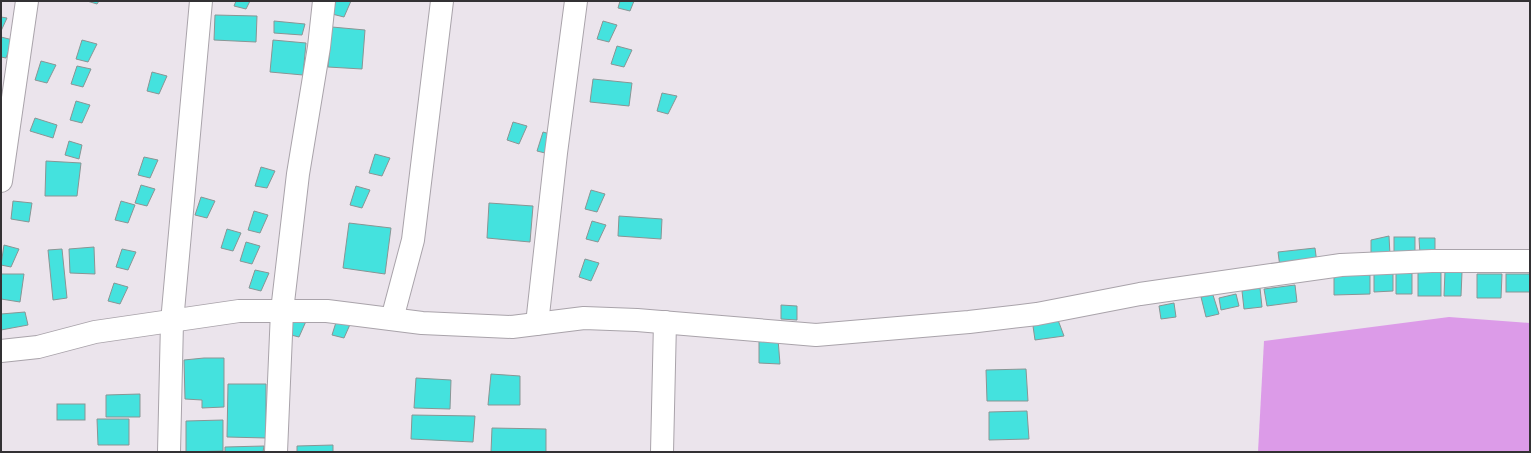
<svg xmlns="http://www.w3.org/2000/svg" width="1531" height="453" viewBox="0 0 1531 453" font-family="'Golos Text',sans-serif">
  <rect width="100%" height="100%" fill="#ebe4ec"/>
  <polygon fill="#dc9be8" points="1449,317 1530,323 1530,452 1258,452 1264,341"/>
  <g fill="#44e2de" stroke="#899594">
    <polygon points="87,1 99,1 97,4"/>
    <polygon points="236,1 250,1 246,9 234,6"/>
    <polygon points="336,1 351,1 344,17 332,14"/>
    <polygon points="620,1 634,1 630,11 618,8"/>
    <polygon points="215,15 257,16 256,42 214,40"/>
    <polygon points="1,17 7,18 1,31"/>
    <polygon points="274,21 305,24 302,35 274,33"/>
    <polygon points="603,21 617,25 609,42 597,39"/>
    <polygon points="332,27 365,30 362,69 328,67"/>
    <polygon points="1,37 13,40 6,58 1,57"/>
    <polygon points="82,40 97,44 88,62 76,59"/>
    <polygon points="273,40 306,43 303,75 270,72"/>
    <polygon points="617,46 632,50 624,67 611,64"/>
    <polygon points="41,61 56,65 47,83 35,80"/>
    <polygon points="77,66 91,69 83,87 71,84"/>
    <polygon points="152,72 167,76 159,94 147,91"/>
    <polygon points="593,79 632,83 629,106 590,102"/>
    <polygon points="662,93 677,96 668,114 657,111"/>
    <polygon points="76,101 90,105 82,123 70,120"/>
    <polygon points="35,118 57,125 53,138 30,131"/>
    <polygon points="513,122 527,126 519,144 507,140"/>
    <polygon points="543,132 557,136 549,154 537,151"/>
    <polygon points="69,141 82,145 79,159 65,155"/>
    <polygon points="375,154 390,158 382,176 369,173"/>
    <polygon points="144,157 158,160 150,178 138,175"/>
    <polygon points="46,161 81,163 77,196 45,196"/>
    <polygon points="261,167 275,171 267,188 255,186"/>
    <polygon points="141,185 155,189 147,206 135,203"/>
    <polygon points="356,186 370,190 362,208 350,205"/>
    <polygon points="591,190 605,194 597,212 585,209"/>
    <polygon points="201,197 215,201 207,218 195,215"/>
    <polygon points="13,201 32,203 29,222 11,219"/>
    <polygon points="121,201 135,205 128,223 115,220"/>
    <polygon points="489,203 533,206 530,242 487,238"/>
    <polygon points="254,211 268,215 260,233 248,230"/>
    <polygon points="619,216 662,219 661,239 618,236"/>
    <polygon points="592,221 606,225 598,242 586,239"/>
    <polygon points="349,223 391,228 385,274 343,268"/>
    <polygon points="227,229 241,233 233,251 221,248"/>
    <polygon points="1389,236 1390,255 1371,255 1371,240"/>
    <rect x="1394" y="237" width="21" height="21"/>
    <polygon points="1419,238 1435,238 1435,255 1420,255"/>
    <polygon points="246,242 260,246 252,264 240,261"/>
    <polygon points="4,245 19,249 11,267 1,265"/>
    <polygon points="94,247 95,274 70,273 69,249"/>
    <polygon points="1315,248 1317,263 1280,267 1278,252"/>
    <polygon points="62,249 67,298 53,300 48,250"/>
    <polygon points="122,249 136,252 128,270 116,267"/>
    <polygon points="585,259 599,263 591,281 579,277"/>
    <polygon points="255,270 269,273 261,291 249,288"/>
    <polygon points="1412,271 1412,294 1396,294 1396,272"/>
    <rect x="1418" y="271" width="23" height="25"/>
    <polygon points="1445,271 1462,272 1461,296 1444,296"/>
    <polygon points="1393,272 1393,291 1374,292 1374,273"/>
    <polygon points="1,274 24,274 20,302 1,299"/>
    <polygon points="1477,274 1502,274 1501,298 1477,298"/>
    <rect x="1506" y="274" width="24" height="18"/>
    <polygon points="1334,275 1370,275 1370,294 1334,295"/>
    <polygon points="114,283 128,287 120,304 108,301"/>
    <polygon points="1295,285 1297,302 1267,306 1264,289"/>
    <polygon points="1260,288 1262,307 1244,309 1242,291"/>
    <polygon points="1236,294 1239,306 1221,310 1219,298"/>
    <polygon points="1213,295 1219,314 1206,317 1201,297"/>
    <polygon points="1174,303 1176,317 1161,319 1159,306"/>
    <polygon points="781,305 797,306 797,320 781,319"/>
    <polygon points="25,312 28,325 1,330 1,314"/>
    <polygon points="293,315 307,319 299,337 287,334"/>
    <polygon points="338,316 352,320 344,338 332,335"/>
    <polygon points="1058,320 1064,336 1035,340 1033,326"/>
    <polygon points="759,337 778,339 780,364 759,363"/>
    <polygon points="204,358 224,358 224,407 202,408 202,400 185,399 184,360"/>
    <polygon points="1026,369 1028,401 987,401 986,370"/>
    <polygon points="491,374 520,376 520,405 488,405"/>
    <polygon points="416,378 451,380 450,409 414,408"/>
    <polygon points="228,384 266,384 266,438 227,437"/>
    <polygon points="140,394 140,417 106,417 106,395"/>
    <rect x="57" y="404" width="28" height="16"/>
    <polygon points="1027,411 1029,439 989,440 989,412"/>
    <polygon points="412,415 475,416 473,442 411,439"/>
    <polygon points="97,419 129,419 129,445 98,445"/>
    <polygon points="223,420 223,451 186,452 186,421"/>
    <polygon points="492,428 546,429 546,452 491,452"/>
    <polygon points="333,445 333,452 297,452 297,446"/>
    <polygon points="264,446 263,452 225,452 225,447"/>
  </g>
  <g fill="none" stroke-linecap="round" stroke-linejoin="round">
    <defs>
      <g id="street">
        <polyline points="1,181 27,1"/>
        <polyline points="392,319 413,240 442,1"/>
        <polyline points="537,324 556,153 576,1"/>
        <polyline points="1,351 38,347 95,332 239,311 327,311 422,323 512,327 584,318 637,320 816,335 969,322 1037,314 1140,294 1341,265 1432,261 1530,261"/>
        <polyline points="169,452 172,322 201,1"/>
        <polyline points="276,452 282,311 298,174 319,47 324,1"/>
        <polyline points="662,452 665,322"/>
      </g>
    </defs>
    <use href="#street" stroke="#a9a3aa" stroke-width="24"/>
    <use href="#street" stroke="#fff" stroke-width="22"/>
  </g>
  <rect width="1531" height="453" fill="none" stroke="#333134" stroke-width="4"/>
</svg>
